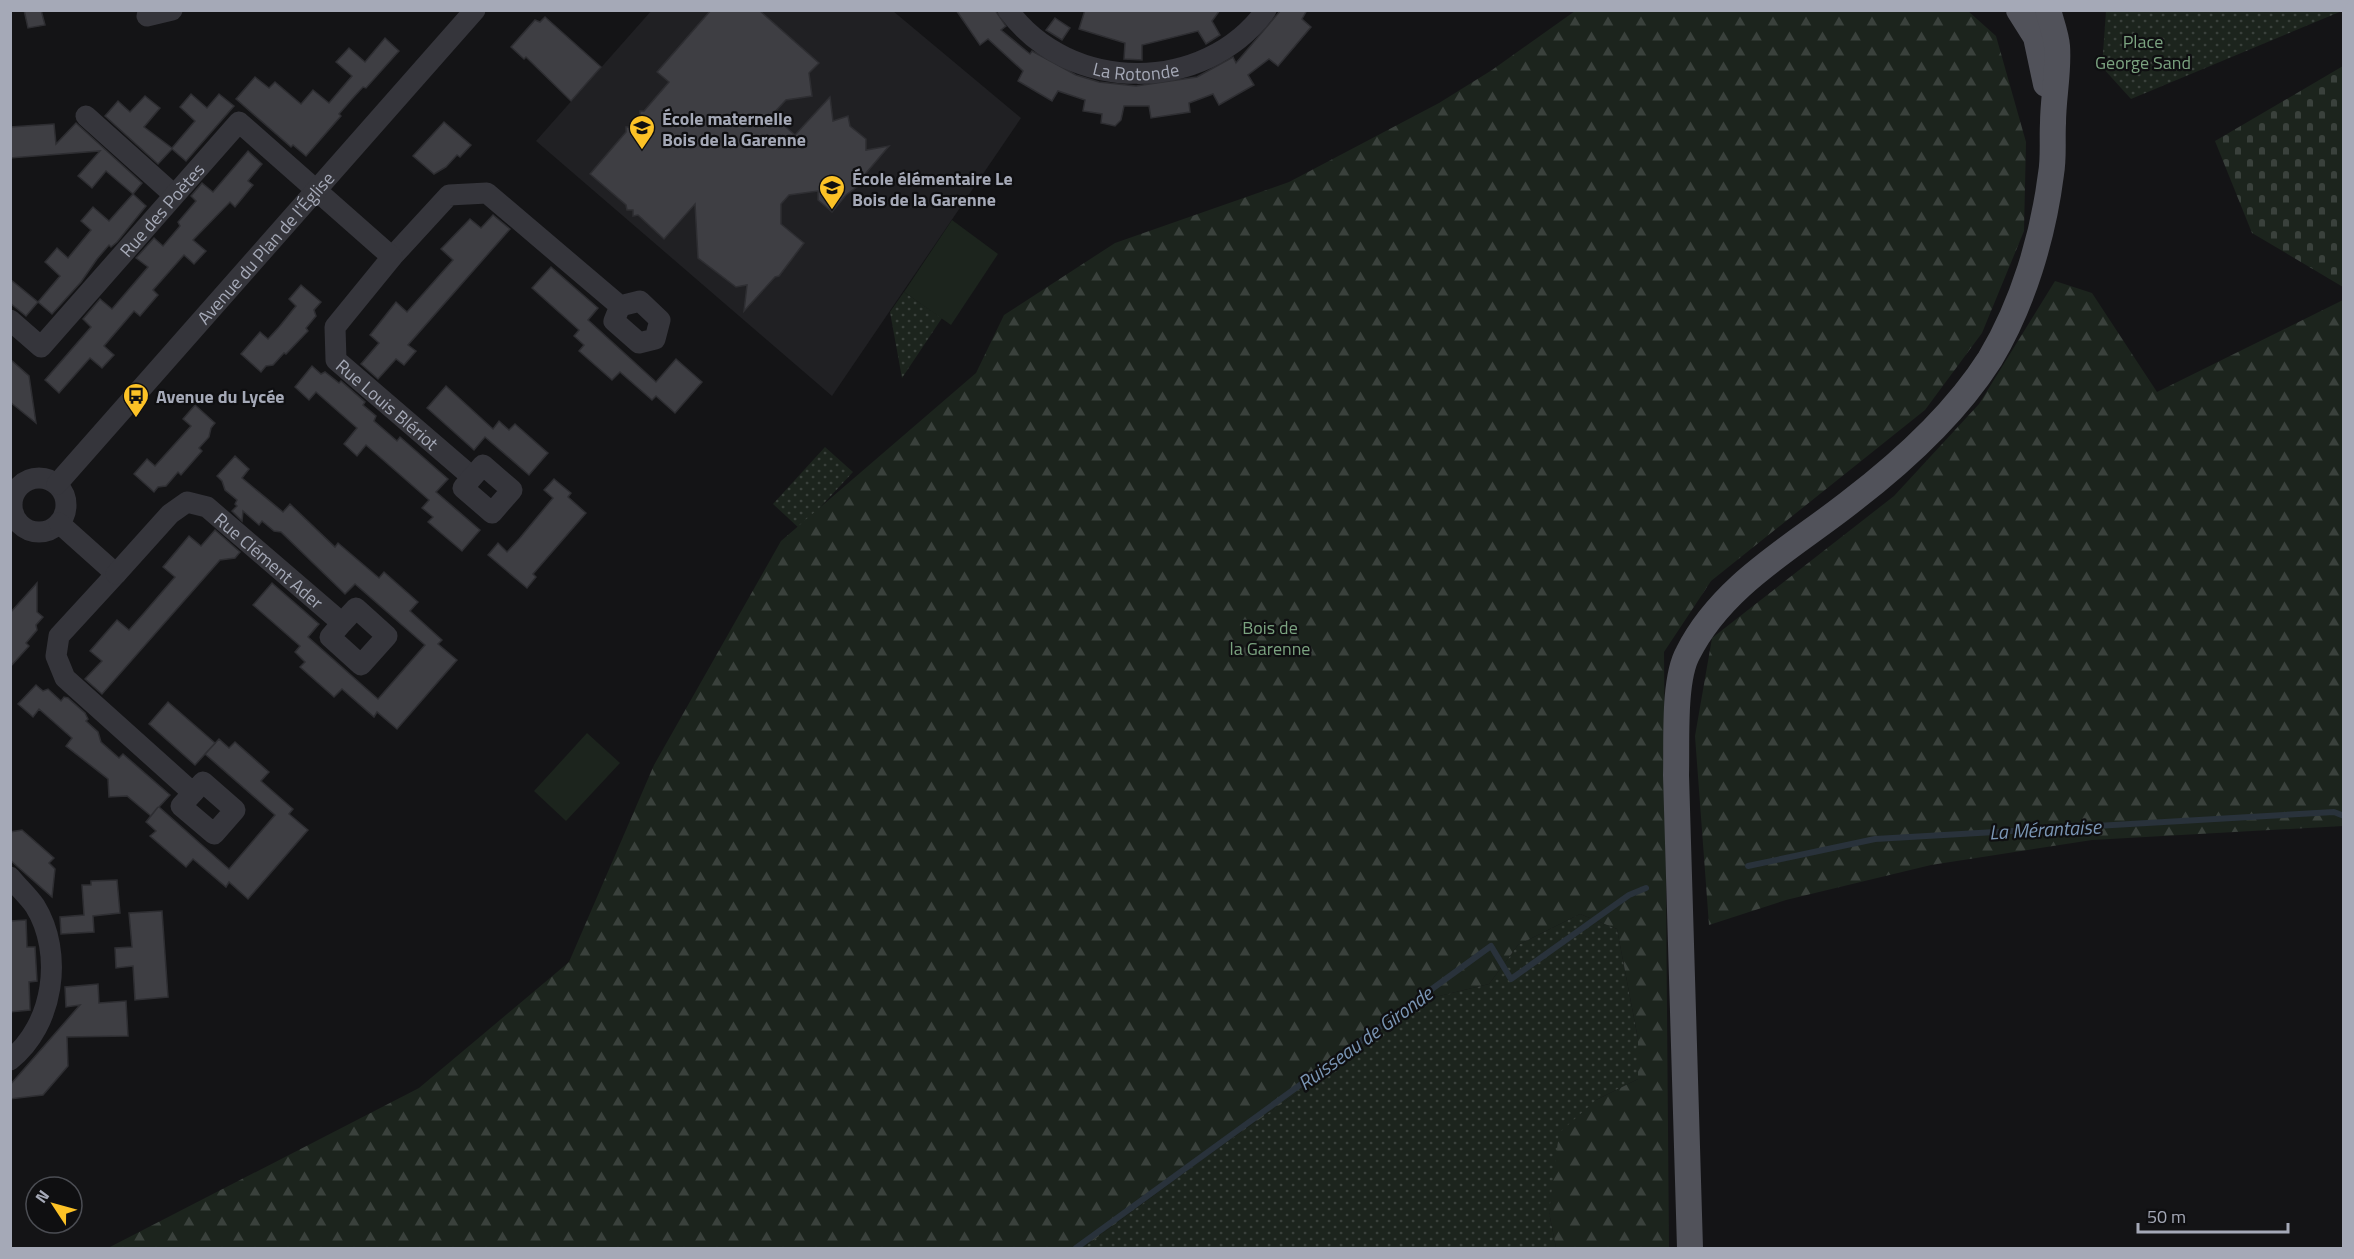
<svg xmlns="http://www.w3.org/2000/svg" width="2354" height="1259" viewBox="0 0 2354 1259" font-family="'Titillium Web',sans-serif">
  <defs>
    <pattern id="green-dots" width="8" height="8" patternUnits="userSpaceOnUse" patternTransform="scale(1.5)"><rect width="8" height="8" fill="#1c241d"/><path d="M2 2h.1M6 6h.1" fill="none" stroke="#3a413c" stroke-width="1.8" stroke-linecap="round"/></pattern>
    <pattern id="forest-firs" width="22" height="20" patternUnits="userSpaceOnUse" patternTransform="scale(1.5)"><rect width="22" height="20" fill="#1c241d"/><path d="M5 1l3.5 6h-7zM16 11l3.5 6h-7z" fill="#3a413c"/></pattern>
    <pattern id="cemetery-stones" width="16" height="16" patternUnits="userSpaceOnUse" patternTransform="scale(1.5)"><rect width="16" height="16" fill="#1c241d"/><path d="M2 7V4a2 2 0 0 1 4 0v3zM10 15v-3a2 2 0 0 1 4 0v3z" fill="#3a413c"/></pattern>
  </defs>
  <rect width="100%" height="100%" fill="#141416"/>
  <polygon fill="#202023" points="652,10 893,11 1021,118 832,396 536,141"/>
  <g fill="url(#green-dots)">
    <polygon points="2106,11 2106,10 2342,11 2131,99 2102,67"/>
    <polygon points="904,292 942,318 902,378 890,312"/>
    <polygon points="825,447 853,472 800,529 773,504"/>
    <polygon points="1580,914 1617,929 1638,1039 1638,1079 1596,1100 1549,1212 1556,1248 1083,1248 1204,1158 1435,997 1489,984 1518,945"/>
  </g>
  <g fill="url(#forest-firs)">
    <polygon points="1575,11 1968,11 1996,36 2026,142 2024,231 1982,333 1925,410 1711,581 1664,652 1669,1248 1556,1248 1549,1212 1559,1133 1596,1100 1638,1079 1638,1039 1617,929 1580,914 1518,945 1489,984 1435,997 1204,1158 1083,1248 108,1248 419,1088 569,962 654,765 781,541 976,373 1004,315 1115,243 1289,182 1439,103 1492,70"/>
    <polygon points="2055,281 2092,293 2157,392 2343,300 2343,826 2092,840 1931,865 1786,900 1709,925 1695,736 1712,638 1894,496 1979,404"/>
  </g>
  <polygon fill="url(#cemetery-stones)" points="2343,66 2343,287 2252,233 2215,141"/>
  <g fill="#1c241d">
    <polygon points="952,220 998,254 951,325 904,292"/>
    <polygon points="587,733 620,763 566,821 534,791"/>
  </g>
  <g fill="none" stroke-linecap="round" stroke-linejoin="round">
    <g stroke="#29323b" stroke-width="6">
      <polyline points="1748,866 1875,839 2334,812 2344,816"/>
      <polyline points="1076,1248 1491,946 1511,979 1629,895 1646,888"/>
    </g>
  </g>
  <g fill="#3e3e43" stroke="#2e2e32" stroke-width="1.5">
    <polygon points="24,10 41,10 45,25 28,28"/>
    <polygon points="711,10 759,10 819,63 809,73 812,96 786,100 772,115 795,135 830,97 833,121 848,116 850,126 866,139 866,150 889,146 861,179 861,184 846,195 832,212 818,200 818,191 789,195 781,204 781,224 804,243 779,276 775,277 744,311 747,285 736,287 698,258 695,204 664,239 638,215 633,216 633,210 627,210 626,205 590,174 626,132 626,127 631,127 640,116 640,111 644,111 669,82 657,72"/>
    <polygon points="956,10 995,10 1006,26 1001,30 1030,54 1032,51 1076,75 1099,82 1136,86 1197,77 1233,57 1236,63 1281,10 1307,10 1302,19 1311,27 1278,66 1269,59 1248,75 1254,85 1219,105 1213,94 1189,103 1190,112 1151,118 1149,106 1124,106 1121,120 1115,126 1101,123 1102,114 1083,111 1085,100 1058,91 1052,101 1018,81 1023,71 988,39 980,45"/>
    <polygon points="1085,10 1220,10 1212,21 1220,35 1206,44 1198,31 1142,45 1142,60 1124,59 1125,43 1079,29"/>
    <polygon points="545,17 601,67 571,101 526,57 524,59 511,47 535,20 540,22"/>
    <polygon points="1055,18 1070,28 1062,40 1046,30"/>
    <polygon points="385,38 399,51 366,88 363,87 352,99 339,114 341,116 306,156 293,145 291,147 236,99 255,77 269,88 275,82 301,104 313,90 329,103 352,76 336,62 349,48 365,62"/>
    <polygon points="191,94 207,108 219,94 234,106 186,161 172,149 158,164 105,116 118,101 130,112 145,96 160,108 144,127 172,148 195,121 180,107"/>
    <polygon points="444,122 471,145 460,157 457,155 446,167 434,174 413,156"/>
    <polygon points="76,123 142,183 133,194 146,206 117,242 111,247 109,245 97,259 81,282 52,314 38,302 26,316 10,303 10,279 38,302 60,276 45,262 57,248 68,258 91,230 81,221 93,207 109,221 133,194 106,171 92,188 78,176 100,151 10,158 10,127 54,124 56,144"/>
    <polygon points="248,151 262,164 248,181 253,185 235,207 230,202 193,240 206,251 194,264 184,255 153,290 158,295 140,316 134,311 104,346 114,355 102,368 90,358 59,393 45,380 91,327 83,319 100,299 112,309 148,267 136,258 154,238 163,246 180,226 178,222 196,201 191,196 202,183 213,192"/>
    <polygon points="493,215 510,229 408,345 416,351 404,365 396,359 378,379 361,364 379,343 370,335 396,302 407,312 453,260 441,249 470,219 481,228"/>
    <polygon points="551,267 598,308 588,320 656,382 676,359 702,382 675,413 656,396 652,400 620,372 612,380 579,351 584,345 574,336 579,330 532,288"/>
    <polygon points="301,285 321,302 314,310 316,316 306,328 308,331 286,354 284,353 273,365 266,366 261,372 241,354 260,332 268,339 279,327 296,306 289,299"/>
    <polygon points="10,359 29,376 36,423 10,402"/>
    <polygon points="312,366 321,374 325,372 339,383 341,381 365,402 363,405 376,416 374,421 397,441 400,437 448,479 436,492 480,530 462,551 428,522 433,517 422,508 429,500 366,445 357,456 344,444 357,428 316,392 309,400 295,387"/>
    <polygon points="446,386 493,429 499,421 509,430 515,424 548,453 529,475 485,437 474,450 427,408"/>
    <polygon points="195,405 215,423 211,428 209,437 199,448 202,451 181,475 178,472 166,486 158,487 154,492 134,474 147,459 155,466 191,426 183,419"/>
    <polygon points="235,456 249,469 242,478 283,512 290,504 335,547 338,543 379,578 384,572 418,602 410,611 442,640 438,644 457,660 397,729 377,712 374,717 342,689 334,697 300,667 305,662 295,652 300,646 253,605 272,583 319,624 308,637 378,699 425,645 355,584 345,594 281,532 274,531 262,521 259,525 243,511 242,521 232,511 237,506 235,504 237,500 225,490 222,481 217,476"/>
    <polygon points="554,479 571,493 568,497 586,513 533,574 536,577 527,588 488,555 498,543 507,552 519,539 553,498 544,490"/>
    <polygon points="215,530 240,552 235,558 220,560 102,694 85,679 102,661 90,651 117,620 129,630 144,613 175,577 163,567 189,536 201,546"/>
    <polygon points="37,583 37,612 43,617 36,625 37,630 26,643 29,646 10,667 10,613"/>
    <polygon points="36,685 43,691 48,689 61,701 64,697 68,698 85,713 88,719 86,721 98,732 101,742 119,758 123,754 170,795 159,807 229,869 275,815 205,754 219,739 229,748 235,742 269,772 261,781 293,809 289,814 308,830 248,899 229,882 226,887 193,859 186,867 150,836 156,831 146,822 158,807 151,816 127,796 109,797 108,779 66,746 72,738 39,709 33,717 18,704"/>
    <polygon points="168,702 215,743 195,765 149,724"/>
    <polygon points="22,830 54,858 49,863 55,869 52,897 10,860 10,832"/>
    <polygon points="117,880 120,913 93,916 94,932 61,934 60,917 84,915 82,885 91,885 91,881"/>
    <polygon points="162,911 168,997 135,1000 133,966 116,968 115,948 132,947 129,913"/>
    <polygon points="26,920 27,947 35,947 37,981 29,982 30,1010 10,1012 10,921"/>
    <polygon points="98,984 99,1003 126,1001 128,1036 67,1037 68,1066 43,1095 10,1099 10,1085 80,1005 66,1007 65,987"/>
  </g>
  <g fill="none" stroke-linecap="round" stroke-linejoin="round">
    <g stroke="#35353b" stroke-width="21">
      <path id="s1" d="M1008,10c61,84 197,85 258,0"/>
      <polyline points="147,16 172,10"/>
      <polyline points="86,116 174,195"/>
      <polyline points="392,257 449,195 487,193 620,306 614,321 639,343 655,339 660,320 640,301 620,306"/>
      <path id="s2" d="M10,320l31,27 198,-225 153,135 -57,70 1,33 136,117"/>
      <polygon points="483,465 512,490 492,513 463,488"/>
      <circle cx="39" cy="505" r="27"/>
      <path id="s3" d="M57,484l418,-474"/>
      <polyline points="59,523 116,574 59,636 56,656 65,678 193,793 181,806 214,834 235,810 203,782 193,793"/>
      <path id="s4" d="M116,574l54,-60 17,-12 20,5 135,116 -12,14 31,28 26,-29 -31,-28 -14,15"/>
      <path d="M10,877c8,10 18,19 25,29 29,47 19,119 -25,154"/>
    </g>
    <g stroke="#51525a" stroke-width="26">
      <polyline points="2019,10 2036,37 2046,84"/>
      <path d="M1690,1248l-14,-473c1,-32 -3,-95 12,-122 34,-68 105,-106 162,-151 51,-39 105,-88 140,-143 33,-55 53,-122 61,-185 3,-17 1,-34 2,-51 0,-25 6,-52 4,-77 -1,-12 -6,-24 -9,-36"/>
    </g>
  </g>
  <defs>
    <symbol id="school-pin" viewBox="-11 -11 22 30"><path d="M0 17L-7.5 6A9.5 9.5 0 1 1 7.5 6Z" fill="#fcc226" stroke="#0f0f11"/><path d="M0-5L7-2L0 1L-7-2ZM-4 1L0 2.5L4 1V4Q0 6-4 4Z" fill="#111"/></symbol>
    <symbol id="bus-pin" viewBox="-11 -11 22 30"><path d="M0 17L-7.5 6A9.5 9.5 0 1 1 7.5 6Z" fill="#fcc226" stroke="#0f0f11"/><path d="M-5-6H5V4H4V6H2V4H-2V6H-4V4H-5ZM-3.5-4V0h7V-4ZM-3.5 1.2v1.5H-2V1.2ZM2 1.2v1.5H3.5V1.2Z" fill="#111"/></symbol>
  </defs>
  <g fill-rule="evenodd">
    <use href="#school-pin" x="627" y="113" width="30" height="40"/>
    <use href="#school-pin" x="817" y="173" width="30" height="40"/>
    <use href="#bus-pin" x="121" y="381" width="30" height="40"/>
  </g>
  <g text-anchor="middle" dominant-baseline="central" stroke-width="4.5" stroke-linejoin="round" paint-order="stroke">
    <g font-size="18" fill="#7ba380" stroke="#0f0f11">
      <text x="2143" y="41">Place<tspan x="2143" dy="21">George Sand</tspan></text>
      <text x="1270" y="627">Bois de<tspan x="1270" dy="21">la Garenne</tspan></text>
    </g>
    <g font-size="18" fill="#a5a9b7" stroke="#0f0f11">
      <text stroke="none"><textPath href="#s1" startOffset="148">La Rotonde</textPath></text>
      <text stroke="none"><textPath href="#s2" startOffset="224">Rue des Poètes</textPath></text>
      <text stroke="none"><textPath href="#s3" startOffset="315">Avenue du Plan de l'Église</textPath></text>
      <text stroke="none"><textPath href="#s2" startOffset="736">Rue Louis Blériot</textPath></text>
      <text stroke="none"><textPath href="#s4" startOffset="204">Rue Clément Ader</textPath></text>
    </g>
    <g font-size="18" font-weight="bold" fill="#a5a9b7" stroke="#0f0f11" text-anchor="start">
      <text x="662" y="118">École maternelle<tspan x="662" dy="21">Bois de la Garenne</tspan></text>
      <text x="852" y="178">École élémentaire Le<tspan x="852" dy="21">Bois de la Garenne</tspan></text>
      <text x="156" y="396">Avenue du Lycée</text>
    </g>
    <g font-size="20" font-style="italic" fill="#7a95b4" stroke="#0f0f11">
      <text transform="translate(2045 829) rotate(-3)">La Mérantaise</text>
      <text transform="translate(1365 1038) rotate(-36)">Ruisseau de Gironde</text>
    </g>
  </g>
  <rect width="2354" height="1259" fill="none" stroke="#a5a9b7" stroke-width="24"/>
  <g transform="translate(54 1205) rotate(306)"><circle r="28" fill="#0f0f11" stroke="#4b4d53" stroke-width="1.5"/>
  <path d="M0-4.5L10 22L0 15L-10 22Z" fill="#fcc226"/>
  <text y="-9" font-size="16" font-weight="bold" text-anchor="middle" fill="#a5a9b7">N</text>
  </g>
  <path d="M2138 1223v9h150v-9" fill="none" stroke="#a5a9b7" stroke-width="3"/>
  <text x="2147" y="1223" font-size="18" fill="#a5a9b7" stroke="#0f0f11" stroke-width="4.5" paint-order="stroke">50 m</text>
</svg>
